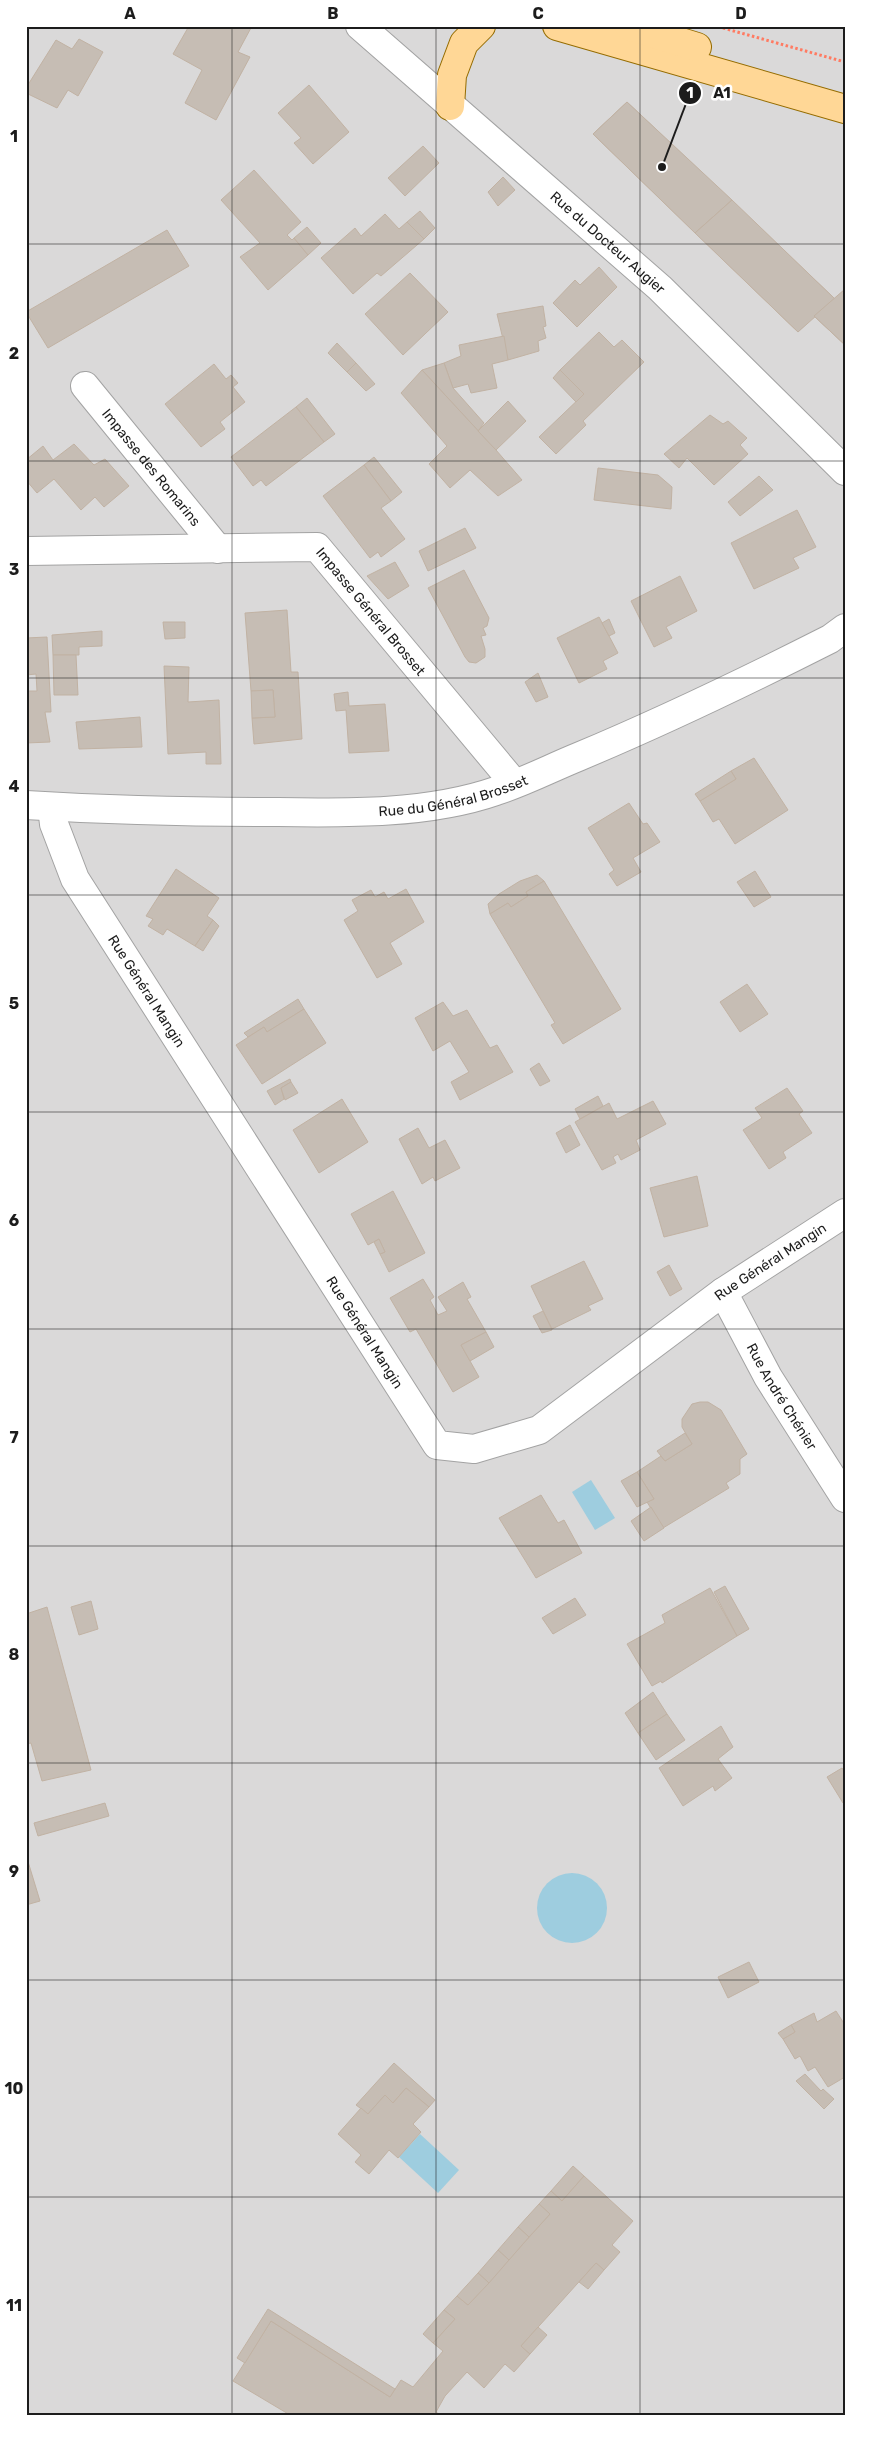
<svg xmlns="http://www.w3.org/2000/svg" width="871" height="2441" viewBox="0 0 871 2441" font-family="Rubik,sans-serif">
  <rect width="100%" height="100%" fill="#eeebe1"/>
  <rect fill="#dad9d9" x="26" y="26" width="819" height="2389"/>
  <g fill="#9ecddf">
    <polygon points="591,1480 615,1518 595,1530 572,1492"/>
    <circle cx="572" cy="1908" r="35"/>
    <polygon points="420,2134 459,2170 438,2193 399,2157"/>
  </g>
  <g fill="#c6bdb4" stroke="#c1b2a3">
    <polygon points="189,26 252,26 238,52 250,57 216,120 185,103 202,70 173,54"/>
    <polygon points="79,39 103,52 78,96 68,90 57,108 26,93 26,88 56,40 72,49"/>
    <polygon points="309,85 349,132 313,164 294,143 301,138 278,113"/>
    <polygon points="627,102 835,299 845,289 845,345 814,316 798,332 593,134"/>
    <polygon points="627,102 732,200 695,233 593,134"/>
    <polygon points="423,146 439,163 405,196 388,178"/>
    <polygon points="254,170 301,222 287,235 292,240 294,238 308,255 268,290 240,257 260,243 221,200"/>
    <polygon points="503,177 515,190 498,206 488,192"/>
    <polygon points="732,200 835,299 798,332 695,233"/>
    <polygon points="420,211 435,228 424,239 407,222"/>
    <polygon points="385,214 399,229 407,222 424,239 381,276 377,273 353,294 321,258 355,228 361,236"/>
    <polygon points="307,227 321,243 308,255 294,238"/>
    <polygon points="167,230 189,266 48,348 26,312"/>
    <polygon points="599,267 617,287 577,327 553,303 575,280 580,285"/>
    <polygon points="410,273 448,312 403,355 365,314"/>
    <polygon points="845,289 845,345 814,316"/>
    <polygon points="543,306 546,326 543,327 546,338 538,341 539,351 508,360 497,314"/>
    <polygon points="599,332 614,347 622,340 644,362 583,421 586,425 556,454 539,437 584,394 560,370"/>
    <polygon points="504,336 508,360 492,364 497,388 471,393 468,384 453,388 444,363 461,356 459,345"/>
    <polygon points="337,343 356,363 347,372 328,353"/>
    <polygon points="356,363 375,384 366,391 347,372"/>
    <polygon points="444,363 453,388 484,423 478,431 422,370"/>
    <polygon points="214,364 226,379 231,375 238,383 233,387 245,402 220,422 225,429 201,447 165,404"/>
    <polygon points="422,370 496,450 522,480 498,496 470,470 450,488 429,464 447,446 401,393"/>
    <polygon points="560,370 584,394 576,402 553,378"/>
    <polygon points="307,398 335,434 324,442 296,407"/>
    <polygon points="508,401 526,421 496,450 478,431"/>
    <polygon points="296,407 324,442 266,486 261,480 253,486 231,457"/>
    <polygon points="710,415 723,424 728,421 747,438 740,445 748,454 714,485 687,458 679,468 664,454"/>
    <polygon points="74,444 94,465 105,459 129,486 104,507 95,497 81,510 54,479 37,493 26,480 26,460 43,446 53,460"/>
    <polygon points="374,457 402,492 391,501 364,465"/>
    <polygon points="364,465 391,501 381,508 405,539 381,557 378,552 370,558 323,496"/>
    <polygon points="598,468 658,475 672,487 671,509 594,500"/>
    <polygon points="759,476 773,490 740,516 728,502"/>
    <polygon points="797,510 816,547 793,558 799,568 754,589 731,543"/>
    <polygon points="465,528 476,548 428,571 419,551"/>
    <polygon points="395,562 409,586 388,599 367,576"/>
    <polygon points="464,570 489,618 487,626 483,628 486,635 481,636 485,649 485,657 476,663 469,662 465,657 428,588"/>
    <polygon points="680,576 697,611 666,627 672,638 654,647 631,601"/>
    <polygon points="287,610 291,672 298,672 302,739 254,744 252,718 275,717 273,690 251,691 245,613"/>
    <polygon points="599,617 618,653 603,661 607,669 579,683 557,638"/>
    <polygon points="609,619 615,633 609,636 602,623"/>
    <polygon points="163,622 185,622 185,638 165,639"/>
    <polygon points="102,631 102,646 79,647 79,655 53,655 52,635"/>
    <polygon points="47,637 51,712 45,712 50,742 26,743 26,691 37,691 36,674 26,675 26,638"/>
    <polygon points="53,655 76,655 78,695 54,695"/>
    <polygon points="164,666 189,667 188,702 219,700 221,764 206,764 206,752 168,754"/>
    <polygon points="538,673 548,697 536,702 525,682"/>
    <polygon points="273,690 275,717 252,718 251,691"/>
    <polygon points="348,692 349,706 385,704 389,751 349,753 346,710 336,711 334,694"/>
    <polygon points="140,717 142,747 79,749 76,722"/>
    <polygon points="754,758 788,810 735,844 719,819 713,822 700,801 736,779 731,771"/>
    <polygon points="731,771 736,779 700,801 695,794"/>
    <polygon points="629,803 643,824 647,823 660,842 633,858 641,872 617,886 609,874 614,870 588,828"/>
    <polygon points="176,869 219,898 207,916 213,920 195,946 167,929 163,935 148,926 153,919 146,916"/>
    <polygon points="755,871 771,897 754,907 737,882"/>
    <polygon points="537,875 544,881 526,892 528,896 511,907 508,903 490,914 488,904 499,894 520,881"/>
    <polygon points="544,881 621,1009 563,1044 551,1025 555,1023 490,914 508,903 511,907 528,896 526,892"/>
    <polygon points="406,889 424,922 390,943 402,964 377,978 344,920 358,911 352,900 371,890 375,897 384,892 388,899"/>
    <polygon points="213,920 219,926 203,951 195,946"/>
    <polygon points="747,984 768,1014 740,1032 720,1002"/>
    <polygon points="298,999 304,1009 267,1032 264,1027 248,1037 244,1033"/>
    <polygon points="443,1002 453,1016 467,1010 490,1048 497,1045 513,1072 460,1100 451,1082 469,1072 450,1041 433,1051 415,1018"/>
    <polygon points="304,1009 326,1043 262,1084 236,1045 264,1027 267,1032"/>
    <polygon points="539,1063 550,1081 540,1086 530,1069"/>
    <polygon points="290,1079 291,1082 281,1088 284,1099 275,1105 267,1091"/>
    <polygon points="291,1082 298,1093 285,1100 281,1088"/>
    <polygon points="787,1088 803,1111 799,1114 812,1133 783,1152 786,1158 769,1169 743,1130 762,1118 755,1108"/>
    <polygon points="598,1096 603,1106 580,1119 575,1109"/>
    <polygon points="342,1099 368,1142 319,1173 293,1130"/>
    <polygon points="653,1101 666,1124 636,1140 640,1150 621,1160 618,1154 613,1157 616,1163 602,1170 575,1122 609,1103 617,1119"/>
    <polygon points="570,1125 580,1145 566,1153 556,1133"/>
    <polygon points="418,1128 429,1148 445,1140 460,1168 435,1181 433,1177 422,1184 399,1139"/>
    <polygon points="697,1176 708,1226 664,1237 650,1188"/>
    <polygon points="393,1191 425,1253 389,1272 380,1254 385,1252 379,1239 368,1245 351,1214"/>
    <polygon points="379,1239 385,1252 380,1254 374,1242"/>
    <polygon points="584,1261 603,1299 588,1306 591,1310 552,1329 531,1286"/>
    <polygon points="669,1265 682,1289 670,1296 657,1272"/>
    <polygon points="423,1279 434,1297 430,1300 438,1315 447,1311 438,1297 463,1282 471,1297 467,1299 486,1332 461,1345 479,1377 453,1392 416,1329 410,1332 390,1298"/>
    <polygon points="543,1311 552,1330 542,1333 533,1316"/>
    <polygon points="486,1332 494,1347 470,1361 461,1345"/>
    <polygon points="700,1402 708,1402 721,1410 747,1454 740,1459 740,1474 726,1483 729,1488 663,1528 647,1502 654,1499 637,1472 661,1456 665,1461 692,1444 682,1427 682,1419 692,1404"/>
    <polygon points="685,1433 692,1444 665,1461 657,1451"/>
    <polygon points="637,1472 654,1499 637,1507 621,1481"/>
    <polygon points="541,1495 558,1523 564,1520 582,1553 536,1578 499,1518"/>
    <polygon points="651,1507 664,1528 644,1541 631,1521"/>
    <polygon points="725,1586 749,1629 737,1636 714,1592"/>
    <polygon points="710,1588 737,1636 662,1683 661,1681 652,1686 627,1644 665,1623 662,1615"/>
    <polygon points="575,1598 586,1615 553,1634 542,1618"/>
    <polygon points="91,1601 98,1629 79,1635 71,1607"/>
    <polygon points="47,1607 91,1770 42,1781 31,1743 26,1744 26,1614"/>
    <polygon points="653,1692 667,1714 638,1733 625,1713"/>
    <polygon points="667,1714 685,1740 656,1760 638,1733"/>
    <polygon points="721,1726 733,1747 718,1759 732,1778 715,1791 713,1786 683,1806 659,1768"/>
    <polygon points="842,1768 845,1772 845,1801 843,1803 827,1777"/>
    <polygon points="105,1803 109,1816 38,1836 34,1823"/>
    <polygon points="26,1855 40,1901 26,1905"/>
    <polygon points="749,1962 759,1982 728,1998 718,1977"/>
    <polygon points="836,2011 845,2025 845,2077 828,2087 815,2067 808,2071 800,2056 795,2059 783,2039 795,2032 791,2025 814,2013 817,2022"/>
    <polygon points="791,2025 795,2032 783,2039 778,2033"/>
    <polygon points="394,2063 435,2100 429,2107 406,2088 393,2103 385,2095 368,2114 356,2105"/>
    <polygon points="805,2074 821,2091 823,2089 834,2099 824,2109 796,2081"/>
    <polygon points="406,2088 429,2107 413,2124 421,2132 398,2158 389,2150 369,2174 355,2162 361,2155 338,2134 361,2108 368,2114 385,2095 393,2103"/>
    <polygon points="573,2166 584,2176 562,2201 551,2191"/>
    <polygon points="584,2176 633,2221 612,2245 620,2252 604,2270 596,2263 521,2346 530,2354 514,2372 505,2364 484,2388 467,2372 445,2396 436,2412 440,2415 290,2415 233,2381 271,2321 390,2397 401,2380 413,2387 443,2351 433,2343 455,2319 444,2310 457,2296 468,2305 550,2214 539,2204 551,2191 562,2201"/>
    <polygon points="539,2204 550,2214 529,2237 518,2227"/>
    <polygon points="518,2227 529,2237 509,2260 498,2250"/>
    <polygon points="498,2250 509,2260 489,2283 478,2273"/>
    <polygon points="596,2263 604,2270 588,2289 579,2282"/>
    <polygon points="478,2273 489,2283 468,2305 457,2296"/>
    <polygon points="268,2309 395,2389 390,2397 271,2321 245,2363 237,2358"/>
    <polygon points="444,2310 455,2319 433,2343 423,2334"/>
    <polygon points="538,2327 547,2335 530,2354 521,2346"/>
  </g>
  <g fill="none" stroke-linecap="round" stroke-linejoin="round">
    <defs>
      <g id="minor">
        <path id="s1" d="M360,26l300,262 185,183"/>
        <path id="s2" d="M85,386l133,163"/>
        <path id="s3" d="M26,551l291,-4 197,236"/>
        <path id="s4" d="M26,805c82,5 163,7 245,7 72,1 156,3 225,-21 28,-9 55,-23 82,-34 86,-36 169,-76 252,-118l15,-11"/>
        <path id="s5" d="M52,807l2,17 21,55 362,566 37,4 65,-19 184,-138 122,-79"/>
        <path id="s6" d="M723,1292l45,85 77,121"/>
      </g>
      <g id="major">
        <polyline points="557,26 845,109"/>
        <polyline points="629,26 697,47"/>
        <polyline points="450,106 452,75 464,43 481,26"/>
      </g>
    </defs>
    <use href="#minor" stroke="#a3a3a3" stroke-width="30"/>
    <use href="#major" stroke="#956c00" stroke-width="30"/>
    <polyline stroke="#ff7b62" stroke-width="3" stroke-dasharray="2.5 2.5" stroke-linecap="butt" points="723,28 845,62"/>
    <use href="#minor" stroke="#fff" stroke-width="28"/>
    <use href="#major" stroke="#ffd796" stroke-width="28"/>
  </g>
  <path fill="none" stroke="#1c1c1c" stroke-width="1" stroke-opacity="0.55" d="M232,26v2389M436,26v2389M640,26v2389M26,244h819M26,461h819M26,678h819M26,895h819M26,1112h819M26,1329h819M26,1546h819M26,1763h819M26,1980h819M26,2197h819"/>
  <g text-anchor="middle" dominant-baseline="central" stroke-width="5" stroke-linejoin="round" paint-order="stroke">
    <g font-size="14" fill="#1c1c1c" stroke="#fff">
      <text stroke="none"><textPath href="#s1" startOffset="329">Rue du Docteur Augier</textPath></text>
      <text stroke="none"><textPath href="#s2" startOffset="105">Impasse des Romarins</textPath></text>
      <text stroke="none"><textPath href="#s3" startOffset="375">Impasse Général Brosset</textPath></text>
      <text stroke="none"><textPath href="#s4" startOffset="429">Rue du Général Brosset</textPath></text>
      <text stroke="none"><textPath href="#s5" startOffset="209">Rue Général Mangin</textPath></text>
      <text stroke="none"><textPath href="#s5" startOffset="1139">Rue Général Mangin</textPath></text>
      <text stroke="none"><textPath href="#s5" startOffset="614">Rue Général Mangin</textPath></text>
      <text stroke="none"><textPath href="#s6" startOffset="120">Rue André Chénier</textPath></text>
    </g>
  </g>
  <path fill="none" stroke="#1c1c1c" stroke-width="2" d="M662 167L690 93"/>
  <g fill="#1c1c1c" stroke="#fff" stroke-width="2">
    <circle cx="662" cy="167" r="5"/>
    <circle cx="690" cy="93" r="12"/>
  </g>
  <g font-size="15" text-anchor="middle" font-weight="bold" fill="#fff">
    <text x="690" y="98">1</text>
  </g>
  <g font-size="15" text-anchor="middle" font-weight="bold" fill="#1c1c1c" stroke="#fff" stroke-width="5" stroke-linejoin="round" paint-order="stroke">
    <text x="722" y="98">A1</text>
  </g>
  <rect width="871" height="2441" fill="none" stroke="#ffffff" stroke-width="55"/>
  <rect x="28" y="28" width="816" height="2386" fill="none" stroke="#1c1c1c" stroke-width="2"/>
  <g font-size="16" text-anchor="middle" font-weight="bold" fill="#1c1c1c">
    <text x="130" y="19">A</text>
    <text x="333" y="19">B</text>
    <text x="538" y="19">C</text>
    <text x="741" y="19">D</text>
    <text x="14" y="142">1</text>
    <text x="14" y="359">2</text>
    <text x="14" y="575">3</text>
    <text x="14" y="792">4</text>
    <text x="14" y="1009">5</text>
    <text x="14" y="1226">6</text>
    <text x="14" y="1443">7</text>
    <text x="14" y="1660">8</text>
    <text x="14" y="1877">9</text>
    <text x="14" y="2094">10</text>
    <text x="14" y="2311">11</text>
  </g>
</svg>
